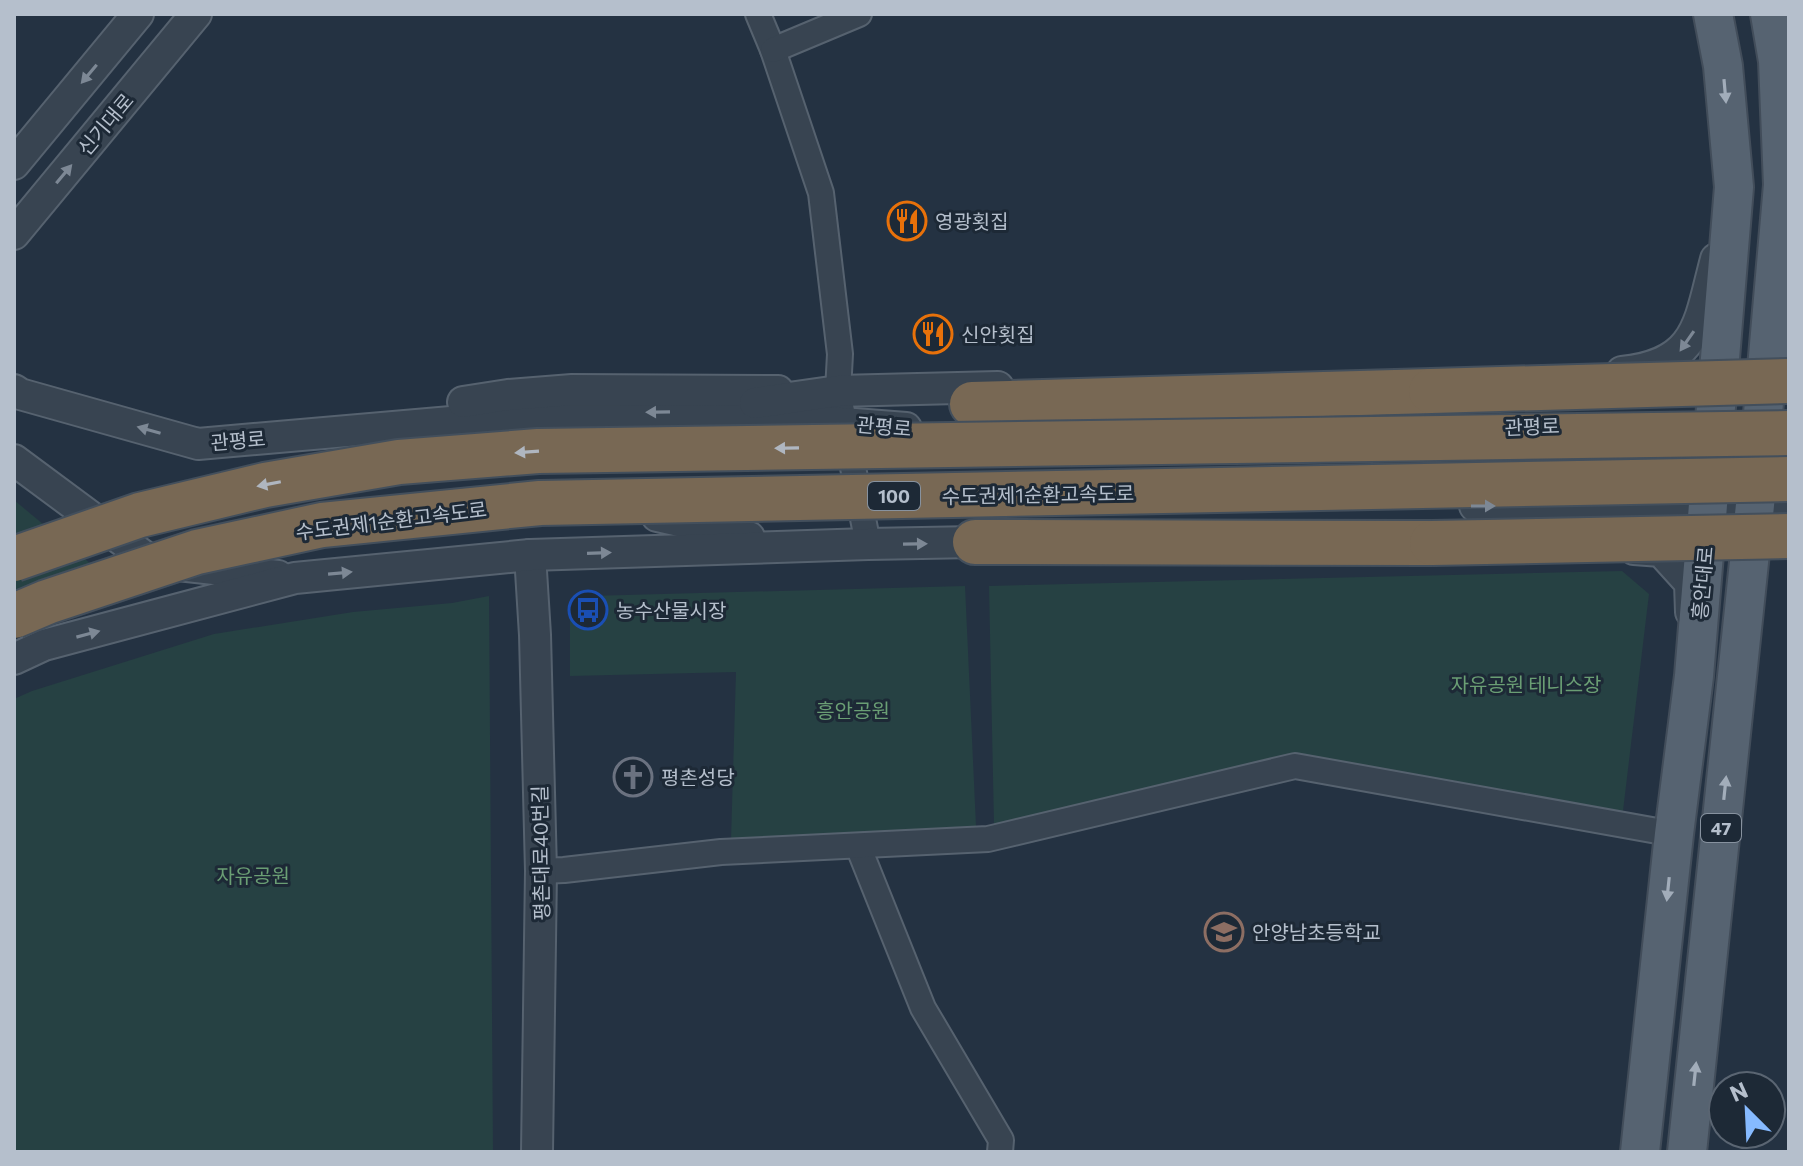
<svg xmlns="http://www.w3.org/2000/svg" width="1803" height="1166" viewBox="0 0 1803 1166" font-family="Commissioner,'Noto Sans KR',sans-serif">
  <rect width="100%" height="100%" fill="#243242"/>
  <g fill="#264143">
    <polygon points="14,500 109,579 14,616"/>
    <polygon points="1622,571 1649,594 1623,811 1299,755 994,824 989,586"/>
    <polygon points="965,586 976,826 731,840 736,672 570,676 570,610 589,596"/>
    <polygon points="489,596 493,1152 14,1152 14,699 32,691 214,634 353,612 452,603"/>
  </g>
  <g fill="none" stroke-linecap="round" stroke-linejoin="round">
    <defs>
      <g id="minor">
        <polyline points="758,14 773,50 821,193 840,354 838,391 868,544"/>
        <polyline points="773,50 859,14"/>
        <polyline points="858,846 923,1008 1001,1140 1000,1152"/>
        <polyline points="541,871 564,870 721,852 988,839 1295,766 1674,834"/>
      </g>
      <g id="tertiary">
        <polyline points="14,164 138,14"/>
        <polyline points="14,234 196,14"/>
        <path d="M1622,372c77,-8 77,-49 94,-113"/>
        <polyline points="14,390 20,394 198,444 541,414 699,412 906,428"/>
        <polyline points="463,402 508,395 572,390 778,391"/>
        <polyline points="755,403 838,391 998,387"/>
        <polyline points="14,460 153,563 170,561"/>
        <polyline points="1475,506 1789,504"/>
        <polyline points="657,516 749,537"/>
        <polyline points="1634,549 1661,551 1690,583 1691,612"/>
        <polyline points="530,555 535,635 541,871 537,1152"/>
        <polyline points="178,565 278,576"/>
        <polyline points="14,659 44,645 295,578 530,555 868,544 975,542 995,545"/>
      </g>
      <g id="primary">
        <polyline points="1640,1152 1674,834 1694,676 1734,187 1723,66 1713,14"/>
        <polyline points="1687,1152 1755,505 1783,185 1778,61 1770,14"/>
      </g>
      <g id="motorway">
        <polyline points="972,404 1431,391"/>
        <polyline points="975,542 1432,543"/>
      </g>
    </defs>
    <use href="#minor" stroke="#56626f" stroke-width="28"/>
    <use href="#tertiary" stroke="#56626f" stroke-width="34"/>
    <use href="#primary" stroke="#424d5a" stroke-width="42"/>
    <use href="#motorway" stroke="#434f5c" stroke-width="48"/>
    <use href="#minor" stroke="#384451" stroke-width="24"/>
    <use href="#tertiary" stroke="#384451" stroke-width="30"/>
    <use href="#primary" stroke="#566371" stroke-width="38"/>
    <use href="#motorway" stroke="#786854" stroke-width="44"/>
    <defs>
      <g id="motorway-bridge">
        <polyline points="1431,391 1789,381"/>
        <polyline points="1432,543 1789,536"/>
        <polyline points="14,559 140,515 265,485 399,462 538,451 1789,433"/>
        <polyline points="14,616 47,602 197,552 322,525 540,503 1789,479"/>
      </g>
    </defs>
    <use href="#motorway-bridge" stroke="#434f5c" stroke-width="48" stroke-linecap="butt"/>
    <use href="#motorway-bridge" stroke="#786854" stroke-width="44"/>
  </g>
  <defs><path id="oneway-solid" d="M-6-.8H1V-3.2L6.5 0L1 3.2V.8H-6Z" transform="scale(2)"/></defs>
  <g fill="#7d8895">
    <use href="#oneway-solid" transform="translate(89 74) rotate(130)"/>
    <use href="#oneway-solid" transform="translate(64 174) rotate(-50)"/>
    <use href="#oneway-solid" transform="translate(1687 341) rotate(125)"/>
    <use href="#oneway-solid" transform="translate(658 412) rotate(179)"/>
    <use href="#oneway-solid" transform="translate(149 430) rotate(-164)"/>
    <use href="#oneway-solid" transform="translate(1483 506)"/>
    <use href="#oneway-solid" transform="translate(915 544) rotate(-1)"/>
    <use href="#oneway-solid" transform="translate(599 553) rotate(-2)"/>
    <use href="#oneway-solid" transform="translate(340 573) rotate(-5)"/>
    <use href="#oneway-solid" transform="translate(88 634) rotate(-15)"/>
  </g>
  <g fill="#a2adba">
    <use href="#oneway-solid" transform="translate(1725 91) rotate(85)"/>
    <use href="#oneway-solid" transform="translate(1725 788) rotate(-84)"/>
    <use href="#oneway-solid" transform="translate(1668 889) rotate(96)"/>
    <use href="#oneway-solid" transform="translate(1695 1074) rotate(-84)"/>
  </g>
  <g fill="#afb6c0">
    <use href="#oneway-solid" transform="translate(787 448) rotate(179)"/>
    <use href="#oneway-solid" transform="translate(527 452) rotate(176)"/>
    <use href="#oneway-solid" transform="translate(269 484) rotate(169)"/>
  </g>
  <defs>
    <symbol id="restaurant-ring" viewBox="-11 -11 22 22"><circle r="9.5" fill="#1d2936" stroke="#e8710a" stroke-width="1.5"/><path d="M-5-6h1v4h1v-4h1v4h1v-4h1v5L-1.5 .5V6h-2V.5L-5-1ZM5-6V6H3V1.5H1.5Q1.5-4 5-6Z" fill="#e8710a"/></symbol>
    <symbol id="bus-ring" viewBox="-11 -11 22 22"><circle r="9.5" fill="#1d2936" stroke="#1a4fb4" stroke-width="1.5"/><path d="M-5-6H5V4H4V6H2V4H-2V6H-4V4H-5ZM-3.5-4V0h7V-4ZM-3.5 1.2v1.5H-2V1.2ZM2 1.2v1.5H3.5V1.2Z" fill="#1a4fb4"/></symbol>
    <symbol id="church-ring" viewBox="-11 -11 22 22"><circle r="9.5" fill="#1d2936" stroke="#6b7280" stroke-width="1.5"/><path d="M-1.2-6h2.4v3.5h3.3v2.4h-3.3V6h-2.4V-.1h-3.3v-2.4h3.3Z" fill="#6b7280"/></symbol>
    <symbol id="school-ring" viewBox="-11 -11 22 22"><circle r="9.5" fill="#1d2936" stroke="#8d6e63" stroke-width="1.5"/><path d="M0-5L7-2L0 1L-7-2ZM-4 1L0 2.5L4 1V4Q0 6-4 4Z" fill="#8d6e63"/></symbol>
  </defs>
  <g fill-rule="evenodd">
    <use href="#restaurant-ring" x="885" y="199" width="44" height="44"/>
    <use href="#restaurant-ring" x="911" y="312" width="44" height="44"/>
    <use href="#bus-ring" x="566" y="588" width="44" height="44"/>
    <use href="#church-ring" x="611" y="755" width="44" height="44"/>
    <use href="#school-ring" x="1202" y="910" width="44" height="44"/>
  </g>
  <g text-anchor="middle" dominant-baseline="central" stroke-width="6" stroke-linejoin="round" paint-order="stroke">
    <g fill="#1d2936" stroke="#87929f" stroke-width="2">
      <rect x="868" y="482" width="52" height="28" rx="6"/>
      <rect x="1701" y="814" width="40" height="28" rx="6"/>
    </g>
    <g font-size="18" font-weight="bold" fill="#b5bfcc">
      <text x="894" y="496">100</text>
      <text x="1721" y="828">47</text>
    </g>
    <g font-size="20" fill="#b5bfcc" stroke="#1d2936">
      <text transform="translate(105 124) rotate(-50)">신기대로</text>
      <text transform="translate(884 426) rotate(5)">관평로</text>
      <text transform="translate(1532 426) rotate(-2)">관평로</text>
      <text transform="translate(238 440) rotate(-5)">관평로</text>
      <text transform="translate(1038 494) rotate(-1)">수도권제1순환고속도로</text>
      <text transform="translate(391 520) rotate(-7)">수도권제1순환고속도로</text>
      <text transform="translate(1702 583) rotate(-85)">흥안대로</text>
      <text transform="translate(540 853) rotate(-91)">평촌대로40번길</text>
    </g>
    <g font-size="20" fill="#b5bfcc" stroke="#1d2936" text-anchor="start">
      <text x="935" y="221">영광횟집</text>
      <text x="961" y="334">신안횟집</text>
      <text x="616" y="610">농수산물시장</text>
      <text x="661" y="777">평촌성당</text>
      <text x="1252" y="932">안양남초등학교</text>
    </g>
    <g font-size="20" fill="#6a9e74" stroke="#1d2936">
      <text x="1526" y="684">자유공원 테니스장</text>
      <text x="853" y="710">흥안공원</text>
      <text x="253" y="875">자유공원</text>
    </g>
  </g>
  <rect width="1803" height="1166" fill="none" stroke="#b5bfcc" stroke-width="32"/>
  <g transform="translate(1747 1110) rotate(336)"><circle r="38" fill="#1d2936" stroke="#5a6572" stroke-width="2"/>
  <path d="M0-6L14 30L0 20L-14 30Z" fill="#86baff"/>
  <text y="-12" font-size="22" font-weight="bold" text-anchor="middle" fill="#b5bfcc">N</text>
  </g>
</svg>
